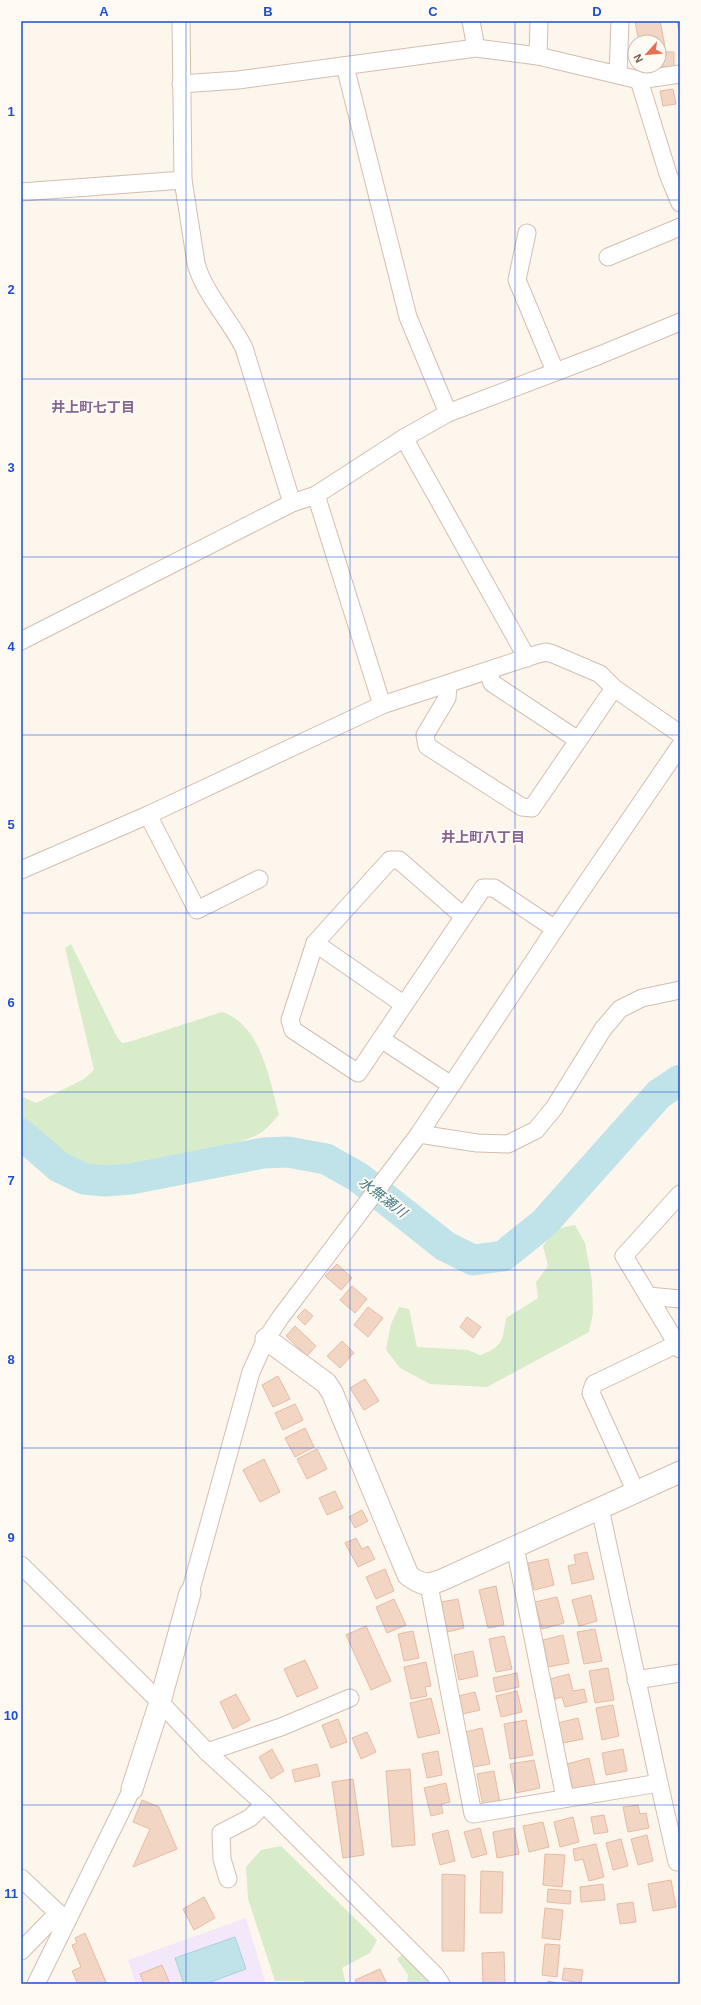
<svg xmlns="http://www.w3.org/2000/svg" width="701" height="2005" viewBox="0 0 701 2005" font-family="Helvetica,'Noto Sans JP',sans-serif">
  <rect width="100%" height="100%" fill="#fdf6ec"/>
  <polygon fill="#f3e8fa" points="246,1918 266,1984 136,1984 128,1960"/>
  <g fill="#d8ecc9">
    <path d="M71,944l46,93 5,6 7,-1 93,-30c39,12 48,69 57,103 -6,6 -12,14 -20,19 -15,10 -149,44 -164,40 -29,-7 -51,-29 -74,-47v-31l15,7 48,-24 10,-9 -29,-122z"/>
    <path d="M575,1225l10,18 7,38 1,32 -4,19 -102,55 -57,-3 -30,-16 -14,-18 5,-26 8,-17 10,2 8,38 51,3 12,5c22,-7 23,-15 26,-37l32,-20 -2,-16 12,-16 -5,-20 13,-17z"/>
    <polygon points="281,1846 377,1940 370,1953 342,1968 346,1984 304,1984 304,1981 275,1981 248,1899 246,1867 261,1850"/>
    <polygon points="403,1954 432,1984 407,1984 408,1975 397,1959"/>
  </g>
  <polygon fill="#bfe3e8" stroke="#a5d3da" points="235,1937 246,1969 205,1984 184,1984 175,1958"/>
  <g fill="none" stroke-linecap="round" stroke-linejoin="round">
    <polyline stroke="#bfe3e8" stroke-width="31" points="21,1134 59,1167 84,1179 105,1181 131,1179 263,1153 288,1152 326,1159 358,1177 445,1246 473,1260 503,1256 544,1223 659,1094 680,1080"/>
  </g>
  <g fill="#f3d5c3" stroke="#e6bba3">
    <polygon points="635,21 660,21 665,47 659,48 659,42 639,42"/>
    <polygon points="677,21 680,21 680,36"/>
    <polygon points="659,52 674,52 674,67 648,67 648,66 659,66"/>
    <polygon points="673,89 676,104 663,106 660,91"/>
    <polygon points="337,1264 352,1278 341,1290 325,1276"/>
    <polygon points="352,1286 367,1299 355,1313 340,1300"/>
    <polygon points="368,1307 383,1318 368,1337 354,1325"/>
    <polygon points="305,1309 313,1316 305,1325 297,1317"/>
    <polygon points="467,1317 481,1327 473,1338 460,1327"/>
    <polygon points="295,1326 316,1346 307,1356 286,1336"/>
    <polygon points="342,1341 354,1353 340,1368 327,1356"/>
    <polygon points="278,1376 290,1399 273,1407 262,1385"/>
    <polygon points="365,1379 379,1401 364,1410 350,1388"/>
    <polygon points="295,1404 303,1420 283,1430 275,1413"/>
    <polygon points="305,1428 314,1447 295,1457 285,1438"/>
    <polygon points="317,1449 327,1469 307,1479 297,1459"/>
    <polygon points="264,1459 280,1492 260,1502 243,1470"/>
    <polygon points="335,1491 343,1508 327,1515 319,1498"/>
    <polygon points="362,1510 368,1521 355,1528 349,1517"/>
    <polygon points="356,1538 362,1549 368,1546 375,1559 358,1567 345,1543"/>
    <polygon points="587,1552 594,1579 572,1584 568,1566 576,1564 574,1555"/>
    <polygon points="548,1559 554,1585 534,1590 528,1563"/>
    <polygon points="385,1569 394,1591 376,1599 366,1577"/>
    <polygon points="496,1586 504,1625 488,1628 479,1590"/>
    <polygon points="591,1595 597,1621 579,1626 572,1600"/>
    <polygon points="557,1597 564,1623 542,1629 535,1602"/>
    <polygon points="394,1599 406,1625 387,1633 376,1607"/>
    <polygon points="458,1599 464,1628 447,1632 441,1602"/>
    <polygon points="366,1626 391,1681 371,1690 346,1635"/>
    <polygon points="595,1629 602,1661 584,1664 577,1632"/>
    <polygon points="413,1631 419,1658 404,1661 398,1634"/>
    <polygon points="563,1635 569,1663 548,1667 543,1640"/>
    <polygon points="504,1636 512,1669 496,1672 489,1639"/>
    <polygon points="473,1651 478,1676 459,1680 454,1655"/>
    <polygon points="305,1660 318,1688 297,1697 284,1669"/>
    <polygon points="426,1662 431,1686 425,1687 427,1696 411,1699 404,1667"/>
    <polygon points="608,1668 614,1700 595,1703 589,1671"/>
    <polygon points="517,1673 519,1687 496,1692 493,1678"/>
    <polygon points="569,1674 573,1691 584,1689 587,1702 565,1707 562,1697 555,1699 550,1679"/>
    <polygon points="517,1691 522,1712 501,1717 496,1696"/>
    <polygon points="475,1692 480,1710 463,1714 458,1696"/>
    <polygon points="236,1694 250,1720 233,1729 220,1702"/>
    <polygon points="431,1698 440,1733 418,1738 410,1703"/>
    <polygon points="613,1705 619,1736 602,1740 596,1708"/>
    <polygon points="578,1718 583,1739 563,1743 558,1723"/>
    <polygon points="338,1719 347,1742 331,1748 322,1725"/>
    <polygon points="526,1720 533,1755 510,1759 504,1724"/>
    <polygon points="482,1728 490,1764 473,1767 465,1732"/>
    <polygon points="367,1732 376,1752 361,1759 352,1738"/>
    <polygon points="272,1749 284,1771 271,1779 259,1757"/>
    <polygon points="623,1749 627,1771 606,1775 602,1753"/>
    <polygon points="438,1751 442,1775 427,1778 422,1754"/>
    <polygon points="589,1758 595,1785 573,1790 567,1764"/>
    <polygon points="534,1760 540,1788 516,1793 510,1764"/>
    <polygon points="317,1764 320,1776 295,1782 292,1770"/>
    <polygon points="410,1769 415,1845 392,1847 386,1771"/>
    <polygon points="494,1771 500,1803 483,1806 477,1774"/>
    <polygon points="353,1779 364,1855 343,1858 332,1782"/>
    <polygon points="446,1783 450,1802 441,1804 443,1813 431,1816 424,1788"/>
    <polygon points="142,1800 159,1807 177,1849 133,1867 150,1829 133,1822"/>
    <polygon points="638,1805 640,1814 646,1813 649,1828 628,1832 623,1807"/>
    <polygon points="604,1815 608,1832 594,1834 591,1817"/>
    <polygon points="573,1817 579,1842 560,1847 554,1822"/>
    <polygon points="543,1822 549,1847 529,1852 523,1826"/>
    <polygon points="480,1828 487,1854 472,1858 464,1832"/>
    <polygon points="514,1828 519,1854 497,1858 493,1832"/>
    <polygon points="448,1830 455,1861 440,1865 432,1834"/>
    <polygon points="647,1835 653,1861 638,1865 631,1839"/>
    <polygon points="621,1839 628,1866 613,1870 606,1843"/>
    <polygon points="596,1844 604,1877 589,1881 583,1859 575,1861 573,1849"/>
    <polygon points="545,1854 565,1855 562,1887 543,1885"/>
    <polygon points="481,1871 503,1872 502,1913 480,1913"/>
    <polygon points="442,1874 465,1875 464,1951 442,1951"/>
    <polygon points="671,1880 676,1907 653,1911 648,1884"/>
    <polygon points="603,1884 605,1900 581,1902 580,1887"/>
    <polygon points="548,1889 571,1891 570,1904 547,1902"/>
    <polygon points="204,1897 215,1918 194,1930 183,1909"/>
    <polygon points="633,1902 636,1922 620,1924 617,1904"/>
    <polygon points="545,1908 563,1910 560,1940 542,1938"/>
    <polygon points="85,1933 106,1982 101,1984 78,1984 72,1971 81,1967 72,1945 77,1943 75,1938"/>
    <polygon points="545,1944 560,1945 557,1977 542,1975"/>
    <polygon points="504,1952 505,1983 483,1984 482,1953"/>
    <polygon points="162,1965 170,1984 144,1984 140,1974"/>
    <polygon points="564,1968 583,1970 581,1983 562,1980"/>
    <polygon points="380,1969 387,1984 357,1984 355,1980"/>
    <polygon points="548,1981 562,1984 548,1984"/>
  </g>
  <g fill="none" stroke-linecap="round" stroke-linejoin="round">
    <defs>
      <g id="minor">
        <path d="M181,21l2,159 13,83c7,29 35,58 48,85l48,155"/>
        <polyline points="471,21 476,48"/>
        <polyline points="538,56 539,21"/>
        <polyline points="345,66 408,317 448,413"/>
        <polyline points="618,75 620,21"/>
        <polyline points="639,80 668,174 680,203"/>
        <polyline points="181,84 238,80 476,48 538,56 639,80 680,74"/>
        <polyline points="21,192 183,180"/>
        <polyline points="527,233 517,280 555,371"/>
        <polyline points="608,257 680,227"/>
        <polyline points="404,438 527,658"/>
        <polyline points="316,495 382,705"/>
        <polyline points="21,641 292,503 316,495 404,438 448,413 600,355 680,322"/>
        <polyline points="488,671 492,683 578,740"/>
        <polyline points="448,685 447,698 425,735 427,746 522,807 532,808 614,688"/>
        <polyline points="148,815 197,910 259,879"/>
        <polyline points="21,870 148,815 382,705 538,654 546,652 553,654 600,674 614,688 680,734"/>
        <polyline points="315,943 403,1004"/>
        <polyline points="381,1039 358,1073 293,1030 290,1020 315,943 390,860 399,860 463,916"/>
        <polyline points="451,1085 381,1039 483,888 494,888 555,929"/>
        <polyline points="419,1134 477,1143 508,1144 536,1130 554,1108 603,1029 620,1009 642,998 680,990"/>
        <polyline points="680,1194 624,1256 680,1349"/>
        <polyline points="648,1296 680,1299"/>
        <polyline points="636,1492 591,1393 594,1384 677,1344"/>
        <polyline points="515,1547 565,1798"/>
        <polyline points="21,1565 160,1702 207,1752 264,1804 435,1975 441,1984"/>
        <polyline points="429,1585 473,1814 659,1783 600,1508"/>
        <polyline points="190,1593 251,1372 266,1339 280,1318 419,1134 555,929 680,746"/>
        <polyline points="636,1680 680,1673"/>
        <polyline points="207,1752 281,1727 350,1698"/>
        <polyline points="659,1783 677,1862 680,1861"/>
        <polyline points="21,1878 58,1913 68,1919"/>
        <polyline points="228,1879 222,1859 221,1833 250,1818 264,1804"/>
        <polyline points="21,1951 58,1913"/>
        <polyline points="36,1984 132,1789"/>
      </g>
      <g id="tertiary">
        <path d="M266,1339l60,44 6,9 76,183c13,10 18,11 34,5l238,-108"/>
        <polyline points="132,1789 160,1702 190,1593"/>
      </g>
    </defs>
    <use href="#minor" stroke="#d1beb0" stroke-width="19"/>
    <use href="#tertiary" stroke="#d1beb0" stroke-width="23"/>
    <use href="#minor" stroke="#fff" stroke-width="17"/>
    <use href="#tertiary" stroke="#fff" stroke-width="21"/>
  </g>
  <path fill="none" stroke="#1d4ed8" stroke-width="1" stroke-opacity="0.55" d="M186,21v1963M350,21v1963M515,21v1963M21,200h659M21,379h659M21,557h659M21,735h659M21,913h659M21,1092h659M21,1270h659M21,1448h659M21,1626h659M21,1805h659"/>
  <g text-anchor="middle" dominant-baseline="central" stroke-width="4" stroke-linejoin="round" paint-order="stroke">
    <g font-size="14" font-weight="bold" fill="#846695" stroke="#fffaf3">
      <text x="93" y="407">井上町七丁目</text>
      <text x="483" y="837">井上町八丁目</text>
    </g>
    <g font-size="14" font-style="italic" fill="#437c86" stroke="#fffaf3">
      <text transform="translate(383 1197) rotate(38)">水無瀬川</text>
    </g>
  </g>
  <rect width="701" height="2005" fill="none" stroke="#fffaf3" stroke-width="44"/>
  <g transform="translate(647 54) rotate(243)"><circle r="19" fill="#fffaf3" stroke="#cabbb1"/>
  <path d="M0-3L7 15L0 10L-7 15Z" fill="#e76f51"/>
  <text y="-6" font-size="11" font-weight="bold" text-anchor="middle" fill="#7a5c4d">N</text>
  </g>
  <rect x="22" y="22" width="657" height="1961" fill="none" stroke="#1d4ed8" stroke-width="1.5"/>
  <g font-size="13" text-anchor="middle" font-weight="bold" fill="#1d4ed8">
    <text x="104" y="16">A</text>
    <text x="268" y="16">B</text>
    <text x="433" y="16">C</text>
    <text x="597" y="16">D</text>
    <text x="11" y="116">1</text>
    <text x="11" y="294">2</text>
    <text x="11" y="472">3</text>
    <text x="11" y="651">4</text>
    <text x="11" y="829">5</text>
    <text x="11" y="1007">6</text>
    <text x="11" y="1185">7</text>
    <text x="11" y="1364">8</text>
    <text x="11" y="1542">9</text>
    <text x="11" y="1720">10</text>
    <text x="11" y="1898">11</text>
  </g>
</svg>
